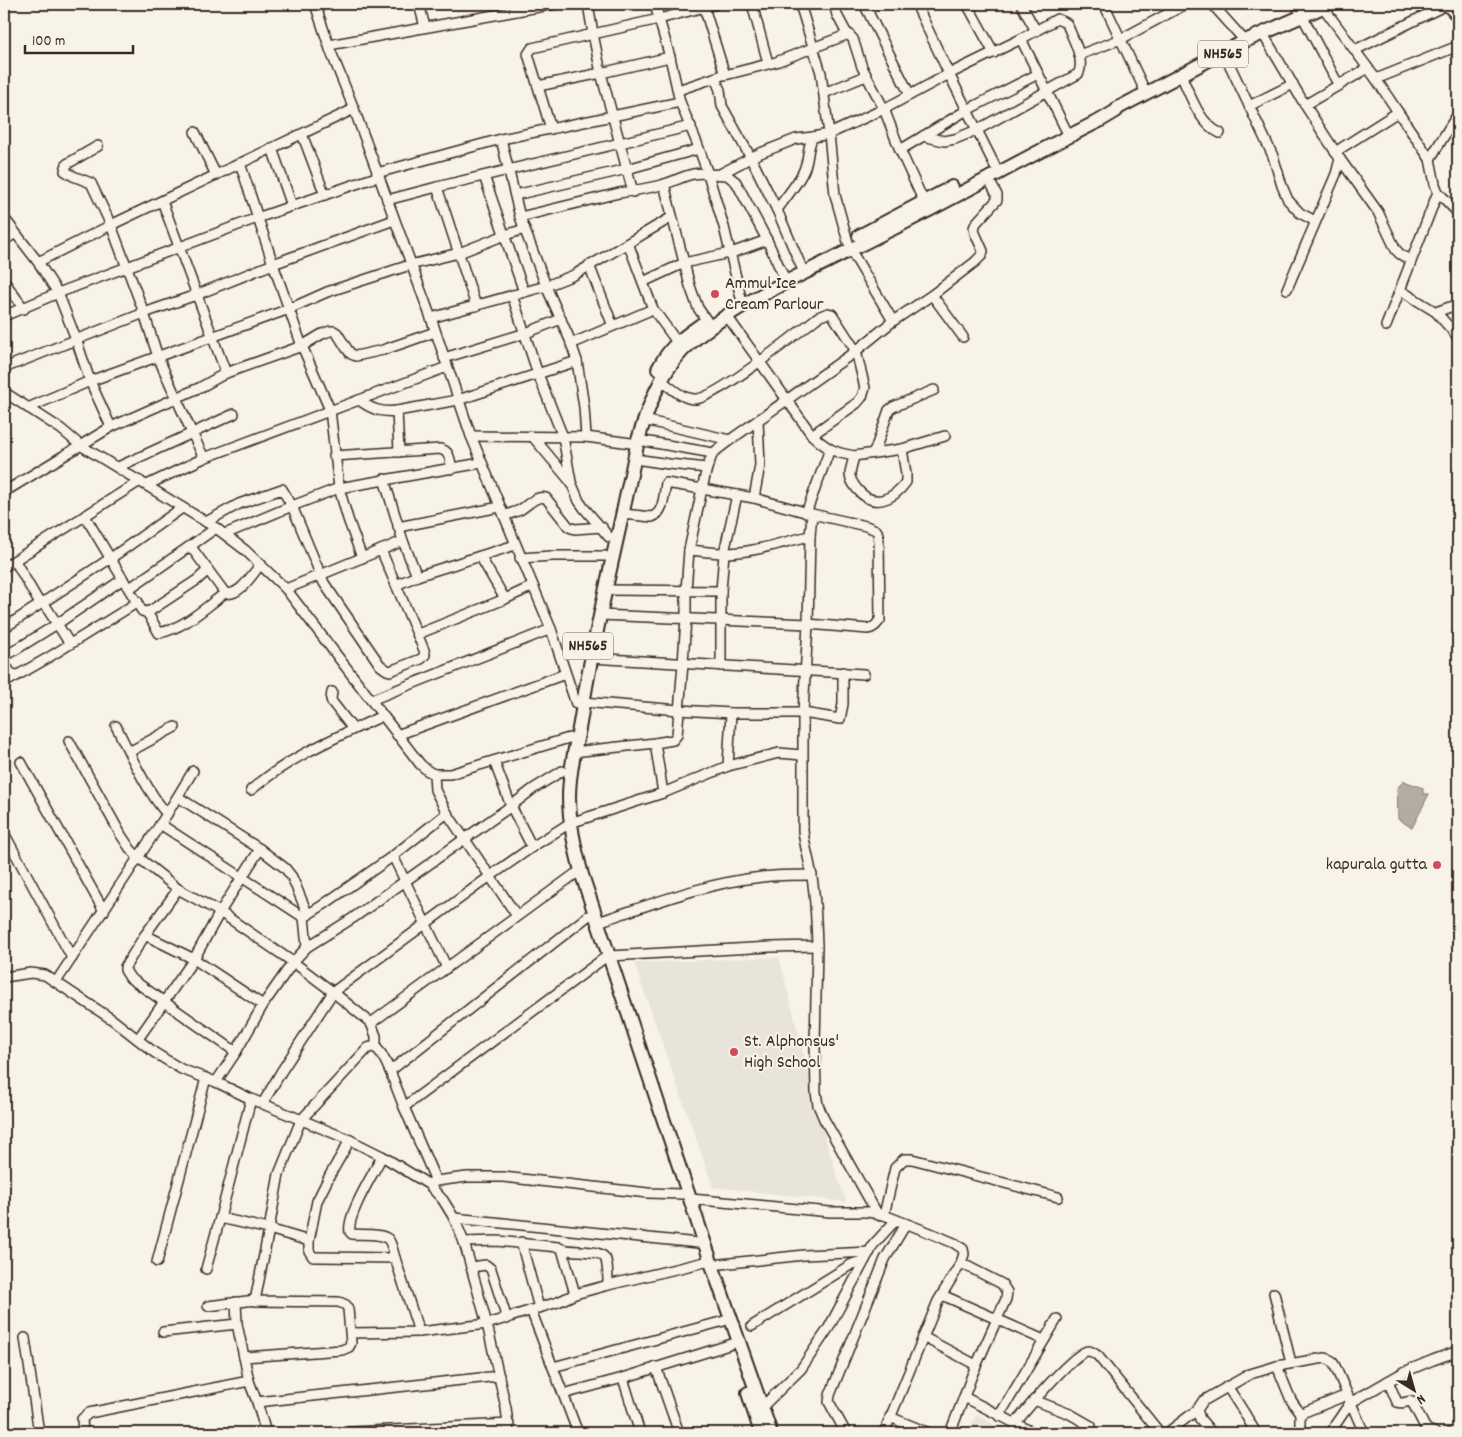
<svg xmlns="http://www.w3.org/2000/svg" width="1462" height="1437" viewBox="0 0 1462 1437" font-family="Dekko,sans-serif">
  <rect width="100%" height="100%" fill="#f7f3e8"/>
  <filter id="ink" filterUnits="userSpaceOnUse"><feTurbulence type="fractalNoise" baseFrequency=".02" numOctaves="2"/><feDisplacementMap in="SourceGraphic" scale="10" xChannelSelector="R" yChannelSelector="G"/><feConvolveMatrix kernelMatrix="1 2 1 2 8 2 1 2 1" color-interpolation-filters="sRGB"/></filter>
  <g filter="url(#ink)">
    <g fill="#e9e4d9">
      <polygon points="779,957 826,1141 846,1202 713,1187 634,963"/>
      <polygon points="976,1415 1012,1433 968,1433"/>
    </g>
    <polygon fill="#b4aca0" stroke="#84786c" points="1404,781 1423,788 1423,794 1429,794 1412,828 1398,819 1397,788"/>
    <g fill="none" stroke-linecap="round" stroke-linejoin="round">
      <defs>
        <g id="minor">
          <polyline points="315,4 331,52 354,109 431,318 471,436 551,629 576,704"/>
          <polyline points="419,4 425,27"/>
          <polyline points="655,4 659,19 716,4"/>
          <polyline points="703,4 725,75 776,62 849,34"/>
          <polyline points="752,4 768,63"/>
          <path d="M800,4l21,69 8,61 55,-25 65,-35 72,-35 36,-20 7,3 3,2c5,13 19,37 11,50l-101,56 -22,9 -11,2 -21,-5"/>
          <polyline points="834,4 837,15 846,32 853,39 862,67 884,109 900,150 924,202"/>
          <polyline points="864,4 910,95"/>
          <polyline points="916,4 949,74 995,166"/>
          <polyline points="967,4 994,53"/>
          <polyline points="1021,4 1036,31"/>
          <polyline points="1104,4 1146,93"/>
          <polyline points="1212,4 1245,41"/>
          <polyline points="1296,4 1339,86"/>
          <polyline points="1323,7 1376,79 1398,112"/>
          <polyline points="1263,34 1305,105 1340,159 1336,174 1287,289"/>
          <polyline points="1021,39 1066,130"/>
          <polyline points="329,45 555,4"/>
          <polyline points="1355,50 1446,5"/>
          <polyline points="1224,53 1273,156 1282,186 1288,200 1300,213 1315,221"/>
          <polyline points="1079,55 1121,39 1186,4"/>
          <path d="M1181,75c9,19 18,49 39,58"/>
          <polyline points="715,78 720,90 722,106 751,158 777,210"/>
          <polyline points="1376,79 1458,46"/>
          <polyline points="538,86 601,73 670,57"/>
          <polyline points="678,90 720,76"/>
          <polyline points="824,93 866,76"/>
          <polyline points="1305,105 1368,68"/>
          <polyline points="1249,106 1293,84"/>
          <polyline points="551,129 528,54 532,48 593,34 588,4"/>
          <polyline points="195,132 216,175"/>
          <polyline points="302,134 325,195"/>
          <polyline points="98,146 67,164 65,171 73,176 91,183 111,225 144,313 158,357 192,433 204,458"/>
          <polyline points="272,148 292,206"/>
          <polyline points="900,150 967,110 1038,74"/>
          <polyline points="1335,152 1398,112 1430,159 1435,184 1438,192 1458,213"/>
          <polyline points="1340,159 1378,212 1396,250 1400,254 1411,261"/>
          <polyline points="1430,159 1449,128 1458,114"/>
          <polyline points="240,163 273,264 302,346 330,410 339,488 348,519 362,558"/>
          <polyline points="377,173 501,139 680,102"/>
          <polyline points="720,174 758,154 796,139 813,137"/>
          <polyline points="484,176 524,292"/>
          <polyline points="664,184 690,286 698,308 707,321"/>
          <polyline points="437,187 691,126"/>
          <polyline points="633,192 601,73 593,34 659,19 670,57 680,102 697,143 708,174 727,175 736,182 767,240 783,275"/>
          <polyline points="515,195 627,169 699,149"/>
          <polyline points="387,200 437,187 476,306"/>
          <polyline points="162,201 226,373"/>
          <path d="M520,217l99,-24c15,-2 29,-5 43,-8 14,-4 31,-15 46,-11l16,53 17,71"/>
          <polyline points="4,218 38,262 58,293 76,339 90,381 111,427"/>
          <polyline points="4,241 15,233"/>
          <polyline points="628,243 653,309 677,342"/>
          <polyline points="850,249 893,321"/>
          <polyline points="38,262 111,225 354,109"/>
          <polyline points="589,265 613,326"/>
          <path d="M801,266l-24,-56c7,-11 25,-31 28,-43 4,-10 2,-20 8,-30l16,-3 6,61 13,47"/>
          <polyline points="4,281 24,309"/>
          <polyline points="643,282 684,263 734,252 767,240"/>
          <polyline points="1400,290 1436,312 1458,337"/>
          <polyline points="512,295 538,374 563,437 571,482 579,501 584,508 609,537"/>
          <polyline points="932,295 963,337"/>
          <polyline points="1436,312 1450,307 1458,306"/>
          <polyline points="4,316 58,293 257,218 379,176"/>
          <polyline points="727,316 812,435 820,442 830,449 840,453 854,456 902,449 945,436"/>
          <polyline points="431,318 546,286 520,217 501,139"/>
          <polyline points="1386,326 1438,192"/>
          <polyline points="571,344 653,309"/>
          <polyline points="444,358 526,333 561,319"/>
          <polyline points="577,361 570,340 546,286 574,275 672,217"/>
          <polyline points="4,368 144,313 196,295 273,264 394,220"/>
          <path d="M661,380c9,7 20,18 33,19 19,2 105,-67 124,-82l10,-4 4,1 24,37 9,37 -3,9 -5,6 -45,32"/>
          <polyline points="4,392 61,429 80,445 216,528 245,550 286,589 420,764 428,771 434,774 450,774 569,738"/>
          <polyline points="359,400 447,367"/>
          <polyline points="28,408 90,381 289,309 327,292 410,265 459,253 505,235 525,229"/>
          <polyline points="644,420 730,440"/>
          <polyline points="471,436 586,437 631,443"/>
          <polyline points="533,437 570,481"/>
          <polyline points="638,440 713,453"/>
          <polyline points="399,452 397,411 458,400 577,361 584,407 586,437"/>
          <polyline points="874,453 889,410 893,407 934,390"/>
          <path d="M334,456l106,-7c10,2 10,11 12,20"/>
          <path d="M854,456c-1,6 -4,13 -4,19 0,5 4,10 7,14 16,20 36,11 49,-7v-8l-4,-25"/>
          <polyline points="635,459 669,464 707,468 713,453 730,440 856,351 893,321 932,295 975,262 982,255 983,251 975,233 974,228 976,223 997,200 997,195 988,178"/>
          <polyline points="118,467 234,414"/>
          <polyline points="384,479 403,541 417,576"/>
          <path d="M147,485l57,-27 155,-58c12,9 22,13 38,11"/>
          <polyline points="4,492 111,427 201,387 226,373 302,346 322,334 330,331 334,331 337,333 347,349 351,354 356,356 383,350 435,332"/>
          <polyline points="737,495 754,498 760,465 758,421"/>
          <polyline points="806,513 830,449"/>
          <path d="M623,514l29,3c12,-4 12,-23 14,-34l36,6 5,-21"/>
          <polyline points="85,516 142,611 145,612 150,611 197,580 208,570 191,547"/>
          <path d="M504,516c5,-2 11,-4 16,-6 8,-5 16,-15 26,-12l23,29 6,2 27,-2"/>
          <polyline points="206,522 239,504 282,489 292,506 324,583 380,665 387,670 390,671 421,659 425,655 424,650 381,550"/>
          <polyline points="398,527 500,507"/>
          <polyline points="225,534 292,506 339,488 481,463"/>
          <polyline points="810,536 812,514"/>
          <polyline points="689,550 702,489 737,495 724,553 721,591 721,666"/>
          <polyline points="480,556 505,599 533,586"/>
          <polyline points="520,558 552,556 605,556"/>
          <polyline points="15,561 40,604"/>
          <polyline points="4,567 140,481"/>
          <path d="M208,570l17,23c15,4 27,-19 36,-29"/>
          <polyline points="396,585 417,576 515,545"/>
          <polyline points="130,588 216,528"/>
          <polyline points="286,589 403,541"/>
          <polyline points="606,590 721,591"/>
          <polyline points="43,602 70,644"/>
          <path d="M147,612l12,21c25,-5 46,-25 66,-40"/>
          <path d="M600,615l208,9 60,5c6,-1 8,-4 12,-9l-1,-79 -1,-8 -2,-3 -10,-4 -54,-12 -58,-16"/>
          <polyline points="4,628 111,558 182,508"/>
          <polyline points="418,634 505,599"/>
          <polyline points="4,657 57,624 123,579"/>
          <polyline points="591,658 864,674"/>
          <polyline points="4,664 14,677"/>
          <polyline points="4,683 46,659 138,602"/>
          <polyline points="332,692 331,699 332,702 353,729"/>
          <polyline points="371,700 551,629"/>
          <path d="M583,702l96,8 52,3h72v117c1,14 6,28 8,42 5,25 5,49 6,74l-47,1 -160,9"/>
          <path d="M116,726c14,28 30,64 51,88"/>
          <polyline points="397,735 565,674"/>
          <polyline points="69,741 121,835 131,850 138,857 178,889 220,912 293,962 333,992 281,1072 263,1103"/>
          <path d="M655,743l18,-3 4,-5 6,-71 3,-46v-27l3,-41c12,1 24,3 36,3 28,0 57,-11 85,-17l-2,88 -5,89 37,6 3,-15v-32"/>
          <polyline points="129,752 175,727"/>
          <polyline points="573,752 655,743 663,793"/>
          <polyline points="494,761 511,806 533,789 562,771"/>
          <polyline points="21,762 104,911"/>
          <polyline points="728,766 779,753 802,755"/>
          <polyline points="434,774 435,790 447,813"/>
          <path d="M251,790c38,-33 86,-53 131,-74"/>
          <polyline points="178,797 260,849 285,868 292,877 308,915"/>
          <polyline points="160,824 300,915 304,917 323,905 393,856 447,813 517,916"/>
          <polyline points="4,833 72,958"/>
          <polyline points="393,856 447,968"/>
          <polyline points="575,874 371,1023 333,992 489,877 532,847 570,823 663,793 728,766 731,713"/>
          <polyline points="178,889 145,935 125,967 125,970 130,978 236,1052 216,1082"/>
          <polyline points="304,917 307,947"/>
          <path d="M598,922c54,-18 107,-39 164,-45 16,-2 33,-2 50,-2"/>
          <polyline points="145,935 194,959 263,1005"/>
          <polyline points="817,946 815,1046 816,1092 818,1105 824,1119 878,1215"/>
          <polyline points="4,977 31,973 45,975 113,1020 155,1053 181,1069 216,1082 251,1099 350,1140 382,1156 428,1184 443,1200 454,1218 464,1242 487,1324 558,1302 575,1294 608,1285 705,1262"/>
          <polyline points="56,982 167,814 193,771"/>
          <polyline points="371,1023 376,1036 376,1047"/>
          <polyline points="138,1039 194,959 220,912 260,849"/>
          <polyline points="236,1052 263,1005 293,962 307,947 353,918 511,806 532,847"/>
          <polyline points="390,1071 404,1107"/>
          <polyline points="350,1140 330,1175 317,1201 309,1241 309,1251 313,1257 318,1257 395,1258 419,1332 351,1333"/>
          <path d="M382,1156c-8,17 -36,60 -32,76l2,2c9,1 30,-1 36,5 4,4 5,13 7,19"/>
          <polyline points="436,1181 404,1107 603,959"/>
          <polyline points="430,1183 436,1181 467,1177 503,1177 648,1193 682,1194"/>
          <polyline points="691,1199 830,1212 868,1212 884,1215 928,1232 954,1243 963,1249 964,1254 961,1263 938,1301 884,1433"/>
          <polyline points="884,1215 895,1168 904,1159 912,1159 1058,1197"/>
          <polyline points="454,1218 698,1243"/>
          <path d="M309,1241l-40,-12 10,-55 22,-54 67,-72c12,-5 17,14 22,23l198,-155"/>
          <polyline points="464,1242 497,1241 558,1247 562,1249 575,1294"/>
          <polyline points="521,1242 539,1308"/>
          <path d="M562,1249c11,4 41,-1 44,11 2,8 2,17 2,25"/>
          <polyline points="157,1262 206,1078"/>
          <polyline points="961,1263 1002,1284 1007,1292 1006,1299 972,1375 964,1397"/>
          <polyline points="712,1265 804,1255 870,1252"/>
          <polyline points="471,1267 486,1265 491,1269 507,1319"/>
          <polyline points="206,1269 220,1218"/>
          <polyline points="1274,1293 1291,1363"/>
          <polyline points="942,1295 1044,1340"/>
          <polyline points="236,1302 237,1324 244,1357"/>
          <polyline points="208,1306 255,1300"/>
          <polyline points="531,1310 578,1433"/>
          <polyline points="752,1326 852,1264 865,1260"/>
          <polyline points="163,1332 237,1324"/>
          <polyline points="419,1332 487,1324 506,1408 509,1433"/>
          <polyline points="923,1337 976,1365"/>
          <polyline points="25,1338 39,1433"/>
          <polyline points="1277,1366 1291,1400 1300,1413 1302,1413 1347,1395"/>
          <polyline points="553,1367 724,1321"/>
          <polyline points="656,1367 679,1433"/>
          <polyline points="623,1378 640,1433"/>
          <polyline points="249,1381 244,1357 342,1350 349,1347 351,1343 348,1309 346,1305 339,1302 255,1301 269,1229 220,1218 251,1099"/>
          <path d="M1388,1381l9,21c6,3 10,-2 15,0l13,25 3,3 7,3"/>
          <polyline points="1227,1386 1245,1414 1256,1433"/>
          <polyline points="563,1394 623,1378 732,1344"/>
          <polyline points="1034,1400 1070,1414 1091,1426"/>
          <polyline points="257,1402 266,1433"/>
          <polyline points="762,1407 801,1369 828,1329 873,1245 896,1220"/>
          <polyline points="999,1416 1057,1319"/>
          <polyline points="890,1417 929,1433"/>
          <path d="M1015,1424c10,-13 60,-73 73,-73 4,0 7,3 10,5l62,77"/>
          <polyline points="83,1433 82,1419 89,1413 249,1381 257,1402 499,1376"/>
          <polyline points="332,1433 509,1424"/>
          <polyline points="846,1433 829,1402 830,1395 885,1259 906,1224"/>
          <polyline points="950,1433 964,1397 1034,1433"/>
          <polyline points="1167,1433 1197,1410"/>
          <path d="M1212,1433l-12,-14 -3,-9 6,-9 47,-27 27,-8 48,-8c5,1 8,4 10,8l29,67"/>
          <polyline points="1300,1433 1300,1413"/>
          <polyline points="1332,1433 1335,1425 1350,1403 1404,1372 1433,1360 1458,1351"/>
          <polyline points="1450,1433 1451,1433"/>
        </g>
        <polyline id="major" points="1446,4 1458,17"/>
        <g id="highway">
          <polyline points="859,236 952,187"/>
          <path d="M658,369c12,-23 24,-31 44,-45"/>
          <polyline points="748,1393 761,1433"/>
          <path d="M771,1433l-59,-168 -130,-390c-7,-27 -13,-52 -13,-79 0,-27 8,-53 12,-79 14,-93 39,-184 57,-277 10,-32 21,-65 45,-90 31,-31 82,-58 121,-77 31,-15 61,-31 92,-46 69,-35 136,-73 205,-107l15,-9 2,-3 127,-67 85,-37"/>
        </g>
      </defs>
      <use href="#minor" stroke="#3b2a1e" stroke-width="12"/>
      <use href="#major" stroke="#3b2a1e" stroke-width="14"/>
      <use href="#highway" stroke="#3b2a1e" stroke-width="16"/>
      <use href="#minor" stroke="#f7f3e8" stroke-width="9"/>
      <use href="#major" stroke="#f7f3e8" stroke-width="10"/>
      <use href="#highway" stroke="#f7f3e8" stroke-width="12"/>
    </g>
  </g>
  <g fill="#d1495b" stroke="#f7f3e8" stroke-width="2">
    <circle cx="715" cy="294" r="5"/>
    <circle cx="1437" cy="865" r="5"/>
    <circle cx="734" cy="1052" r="5"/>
  </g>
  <g text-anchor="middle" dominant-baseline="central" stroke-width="4" stroke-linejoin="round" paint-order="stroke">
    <g fill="#f7f3e8" stroke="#73665b" stroke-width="1">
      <rect x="1198" y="40.5" width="50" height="27" rx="4"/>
      <rect x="563" y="632.5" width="50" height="27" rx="4"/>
    </g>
    <g font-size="16" font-weight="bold" fill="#3b2a1e">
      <text x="1223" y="54">NH565</text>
      <text x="588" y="646">NH565</text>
    </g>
    <g font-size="18" fill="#3b2a1e" stroke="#f7f3e8" text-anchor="start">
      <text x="725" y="284">Ammul Ice<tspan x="725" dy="21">Cream Parlour</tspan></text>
      <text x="1427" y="865" text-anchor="end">kapurala gutta</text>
      <text x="744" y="1042">St. Alphonsus'<tspan x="744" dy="21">High School</tspan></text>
    </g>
  </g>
  <rect width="1462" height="1437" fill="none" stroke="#f7f3e8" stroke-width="20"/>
  <rect x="10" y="10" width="1442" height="1417" fill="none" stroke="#3b2a1e" stroke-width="2" filter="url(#ink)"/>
  <g transform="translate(1414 1390) rotate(143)" stroke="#f7f3e8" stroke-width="4" paint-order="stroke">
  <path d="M0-4L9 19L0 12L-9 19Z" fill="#3b2a1e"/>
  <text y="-8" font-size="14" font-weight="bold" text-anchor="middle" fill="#3b2a1e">N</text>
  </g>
  <path d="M25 45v8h108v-8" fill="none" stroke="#3b2a1e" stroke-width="2.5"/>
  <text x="32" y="45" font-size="15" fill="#3b2a1e" stroke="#f7f3e8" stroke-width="4" paint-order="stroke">100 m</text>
</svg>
